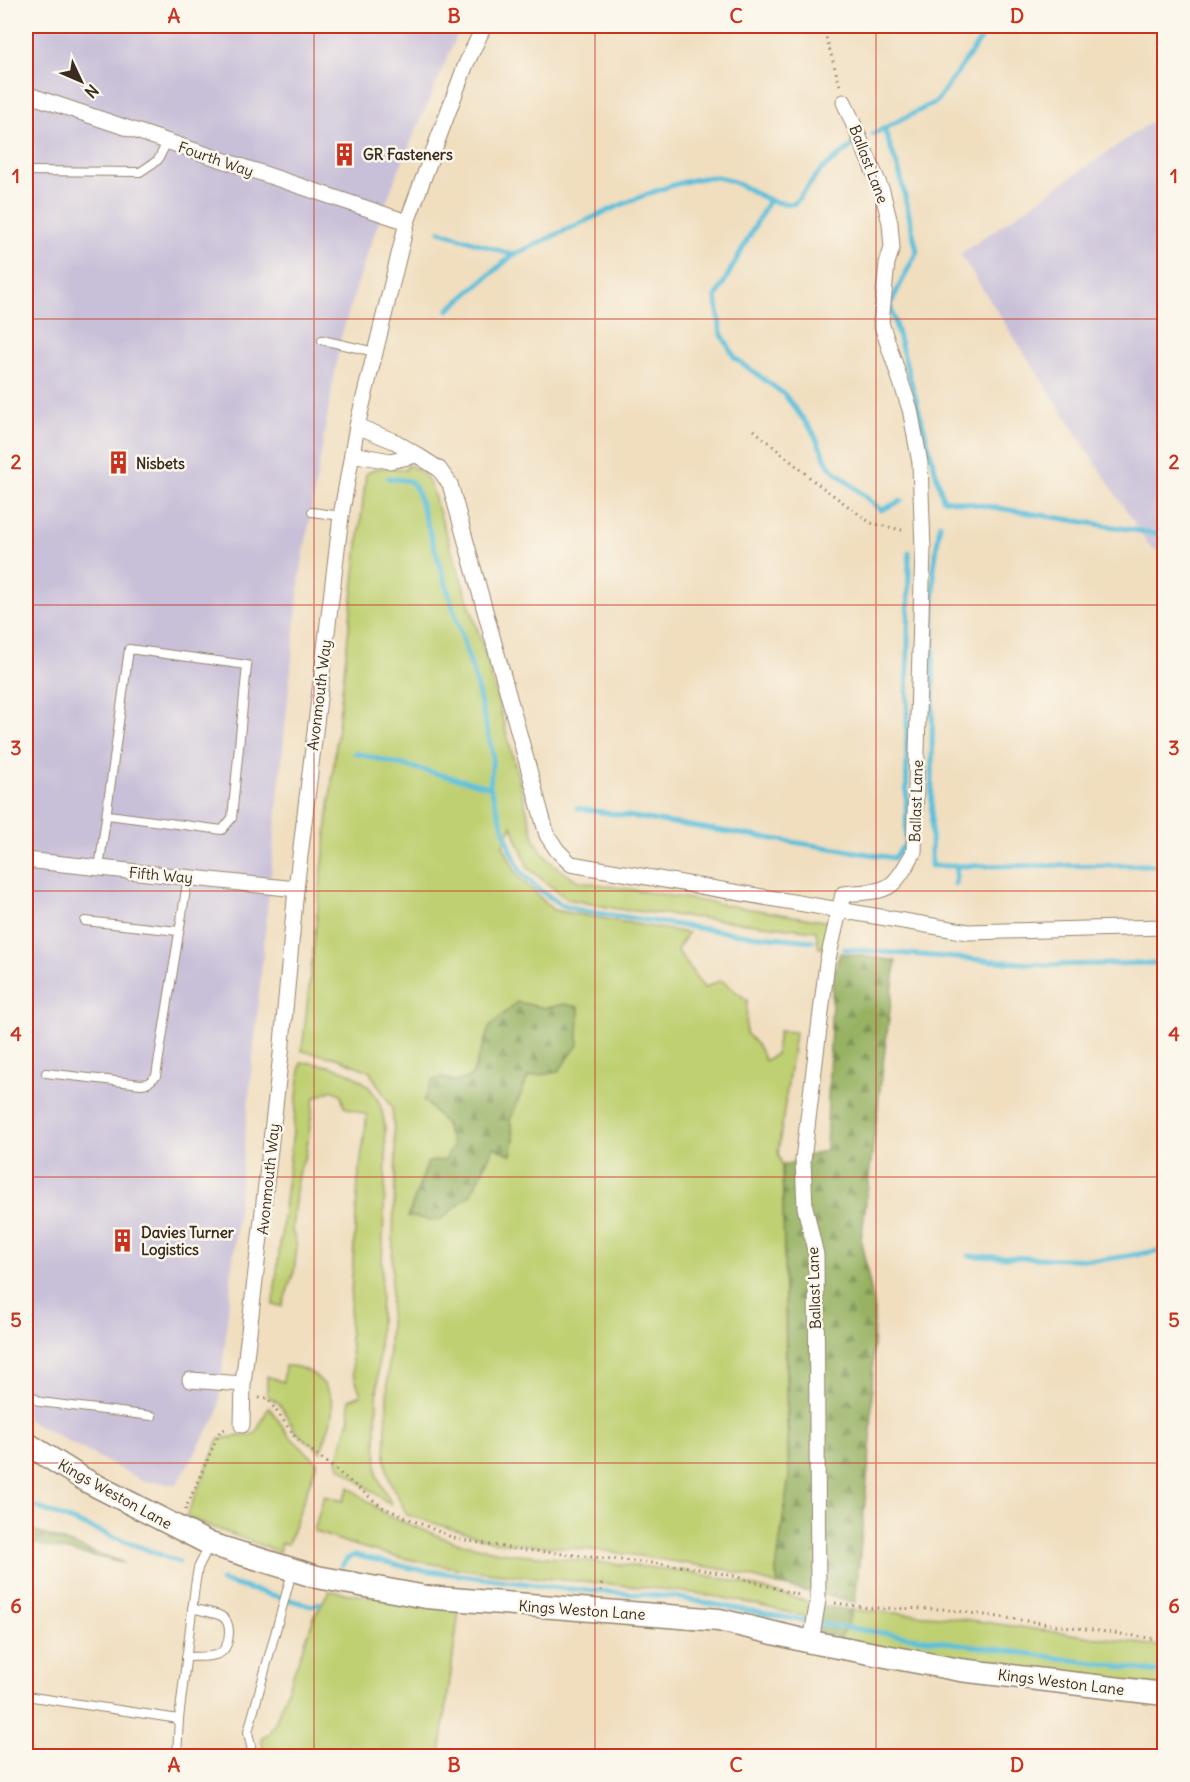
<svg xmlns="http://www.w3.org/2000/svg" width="1190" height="1782" viewBox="0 0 1190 1782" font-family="Delius,sans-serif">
  <defs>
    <pattern id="forest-firs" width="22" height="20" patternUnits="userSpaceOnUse" patternTransform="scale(1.5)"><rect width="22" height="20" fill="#97b264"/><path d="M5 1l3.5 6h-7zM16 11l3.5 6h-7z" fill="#7c9152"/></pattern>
  </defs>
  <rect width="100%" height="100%" fill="#fbf7ec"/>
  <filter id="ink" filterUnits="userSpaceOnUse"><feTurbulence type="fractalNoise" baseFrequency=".0167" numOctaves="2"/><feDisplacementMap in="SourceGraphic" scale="12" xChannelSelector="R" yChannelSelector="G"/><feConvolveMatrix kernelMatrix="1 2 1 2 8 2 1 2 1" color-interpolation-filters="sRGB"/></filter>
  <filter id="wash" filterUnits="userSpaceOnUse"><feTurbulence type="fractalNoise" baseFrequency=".008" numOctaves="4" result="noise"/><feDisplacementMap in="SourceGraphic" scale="24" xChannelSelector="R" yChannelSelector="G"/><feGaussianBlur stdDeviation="1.35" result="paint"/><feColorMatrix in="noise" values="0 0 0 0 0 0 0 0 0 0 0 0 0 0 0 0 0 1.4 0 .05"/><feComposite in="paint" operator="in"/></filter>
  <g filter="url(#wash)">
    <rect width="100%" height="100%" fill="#f0debf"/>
    <g fill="#c8bfd8">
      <polygon points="26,26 461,26 397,174 368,251 341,337 300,576 218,1413 177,1484 143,1481 26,1419"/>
      <polygon points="1164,113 1164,554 1150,547 960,254"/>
    </g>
    <g fill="#bfd072" stroke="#7d7d48" stroke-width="1.5" fill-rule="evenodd">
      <path d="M407,465c13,4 19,10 24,22l54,166 50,188c11,19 24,30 44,40l251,41 -7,26h-4l-3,-17 -198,-22 -51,-10 -39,-31 -16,-42 -9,19 14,30 36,35 135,23 -11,17 27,38 17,-8 26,20 -1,33 12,13 7,15 11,-7 3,-23 16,1 -17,121 4,13 2,38 2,204 3,68 -13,95 2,14 -50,-15 -121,-19 -112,-9 -88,-27 -18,-36 -4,-21 11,-303 -4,-48 -23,-36 -32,-13 -35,-7 64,-577c13,-9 25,-7 40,-4zM564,1004l-6,67 -30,6 -18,43 4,19 -3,15 -17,-7 -23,47 -63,23 20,-55 17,-1 8,-15 -8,-22 -3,-47 14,5 16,-6 18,-50z"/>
      <path d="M301,1062c29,2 67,11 79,43 6,16 5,35 6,52l-10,271 1,47 15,31 -52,-39 -3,-6 13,-44 -1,-17 12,-5 -8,-23 -4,-46 9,-144 9,-67 -23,-8 -3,-13 -9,-4 -18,8 -8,56 -8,20 -6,56 5,16 -3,26 -12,34 -9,-1z"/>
      <path d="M285,1366c25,-2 51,22 47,49 -2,12 -8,25 -11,37l-25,-20 -17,-29 -12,-7v-20l16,6z"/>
      <polygon points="269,1407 289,1436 317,1462 288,1544 281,1543 279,1552 186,1517 219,1439 255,1434"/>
      <path d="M349,1487l39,29 63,25 48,11 185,19 46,9 83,23 -2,15c-44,-11 -88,-22 -134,-27 -123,-15 -245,-13 -363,-60l10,-35 19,5z"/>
      <polygon points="329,1591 459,1610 440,1756 265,1756 261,1739 268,1735 275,1723 315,1615"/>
      <polygon points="853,1610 940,1616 1164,1647 1164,1687 971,1663 840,1639"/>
    </g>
    <g fill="url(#forest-firs)" stroke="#696e41" stroke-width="1.5">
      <polygon points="840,953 896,961 861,1241 874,1305 871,1440 855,1602 778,1585 776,1571 789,1476 782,1166 826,1150 833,976"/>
      <polygon points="517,1002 546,1008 564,1004 579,1007 578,1045 558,1072 528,1077 510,1120 514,1139 511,1155 494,1147 471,1194 439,1221 408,1217 428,1162 445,1160 453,1146 445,1124 424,1100 432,1081 442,1077 456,1082 472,1076 490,1026"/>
      <polygon points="26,1528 124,1563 26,1542"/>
      <polygon points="820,1606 853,1610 840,1639 818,1631"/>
    </g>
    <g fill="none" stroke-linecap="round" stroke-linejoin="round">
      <g stroke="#5cbfda" stroke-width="5">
        <polyline points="884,129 900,174 917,251 890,305 943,499 1164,535"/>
        <polyline points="873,134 936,102 990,26"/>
        <polyline points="769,200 716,297 721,333 735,358 784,394 813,432 829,466 881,510 901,501"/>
        <path d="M440,231l73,24c43,-19 167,-85 208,-77 17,3 30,14 46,21 7,4 18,4 27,5l27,-34 31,-24"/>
        <polyline points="448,310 513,255"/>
        <polyline points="388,478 410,481 416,488 474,675 493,755 490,787 511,851 521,872 538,889 560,904 583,911 739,934 813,941"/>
        <polyline points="940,524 934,568 931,866 1164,865"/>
        <polyline points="355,753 490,787"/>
        <polyline points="577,808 894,858 906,843 909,552"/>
        <polyline points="955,884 957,866"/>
        <polyline points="845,949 1046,965 1164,963"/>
        <polyline points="969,1256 1101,1260 1164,1250"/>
        <polyline points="26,1503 179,1562"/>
        <polyline points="342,1565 347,1559 355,1555 415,1569 558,1588 675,1597 810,1622"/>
        <polyline points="221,1581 312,1606 319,1603"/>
        <polyline points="820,1624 1164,1673"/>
      </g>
    </g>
  </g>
  <g filter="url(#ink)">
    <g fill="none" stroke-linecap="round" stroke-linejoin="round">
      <defs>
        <g id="lane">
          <polyline points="26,171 140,172 158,160 167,142"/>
          <polyline points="322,340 375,352"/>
          <polyline points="312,512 341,516"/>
          <polyline points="99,869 129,649 247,665 232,818 222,830 108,815"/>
          <polyline points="85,921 178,931"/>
          <polyline points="46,1073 141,1084 148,1083 156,1076 188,877"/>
          <polyline points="26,1392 40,1402 152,1416"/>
          <path d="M186,1657c23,-1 42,4 43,-25 0,-6 -2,-13 -8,-16 -8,-4 -20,-5 -29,-8"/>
          <polyline points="26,1696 179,1719"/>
          <polyline points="177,1756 179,1719 195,1586 198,1568 209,1546"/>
          <polyline points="253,1756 248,1732 292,1572"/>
        </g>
        <g id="street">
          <polyline points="26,94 407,222"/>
          <polyline points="352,454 390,461 417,455 396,442 357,426"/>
          <polyline points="417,455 439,469 450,484 547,835 557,850 571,864 968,932 1164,927"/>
          <polyline points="26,860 296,889"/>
          <polyline points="190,1380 243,1384"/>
          <polyline points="242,1425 243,1384 281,1054 296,889 341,516 357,426 407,222 466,64 484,26"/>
          <path d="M811,1642l7,-42 -2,-345 -11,-48 -2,-47 24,-197 16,-69c47,-4 47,0 71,-42l9,-303 -3,-86 -10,-54 -29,-86 6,-60 5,-15 -2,-25 -8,-32 -38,-89"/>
        </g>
        <polyline id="secondary" points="26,1443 85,1480 210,1544 317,1577 426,1597 719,1620 811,1642 960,1670 1164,1694"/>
      </defs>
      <use href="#lane" stroke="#96846e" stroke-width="10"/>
      <use href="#street" stroke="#96846e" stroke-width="17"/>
      <use href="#secondary" stroke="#96846e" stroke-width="25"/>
      <g stroke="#96846e" stroke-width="3" stroke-dasharray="1.5 4.5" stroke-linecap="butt">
        <polyline points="823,26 840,86"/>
        <polyline points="754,430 814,481 871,523 906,531"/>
        <polyline points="259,1398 267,1398 296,1438 382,1507 456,1539 516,1549 689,1567 734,1576 802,1596"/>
        <polyline points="185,1510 220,1431 226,1429"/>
        <polyline points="601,1591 602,1579"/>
        <polyline points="835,1603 870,1608 942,1609 1164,1640"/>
      </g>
      <use href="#lane" stroke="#fff" stroke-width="8"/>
      <use href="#street" stroke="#fff" stroke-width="15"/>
      <use href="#secondary" stroke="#fff" stroke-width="22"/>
    </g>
  </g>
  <path fill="none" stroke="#c8321e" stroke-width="1.5" stroke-opacity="0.55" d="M314,26v1730M595,26v1730M876,26v1730M26,319h1138M26,605h1138M26,891h1138M26,1177h1138M26,1463h1138"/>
  <defs>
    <symbol id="building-bare" viewBox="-9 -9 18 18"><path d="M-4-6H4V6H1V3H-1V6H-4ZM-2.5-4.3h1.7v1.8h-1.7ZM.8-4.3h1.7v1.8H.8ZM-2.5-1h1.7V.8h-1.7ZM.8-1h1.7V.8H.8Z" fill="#c8321e" stroke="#fbf7ec" stroke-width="2.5" paint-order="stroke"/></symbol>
  </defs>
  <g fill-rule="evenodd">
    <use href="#building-bare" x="328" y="138" width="33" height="33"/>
    <use href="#building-bare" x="102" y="446" width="33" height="33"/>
    <use href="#building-bare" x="106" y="1224" width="33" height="33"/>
  </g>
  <g text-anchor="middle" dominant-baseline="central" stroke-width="5" stroke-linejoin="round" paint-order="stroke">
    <g font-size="15" font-weight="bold" fill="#3b2a1e" stroke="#fbf7ec" text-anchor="start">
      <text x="363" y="154">GR Fasteners</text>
      <text x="136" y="463">Nisbets</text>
      <text x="141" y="1232">Davies Turner<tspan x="141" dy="17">Logistics</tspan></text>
    </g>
    <g font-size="15" fill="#3b2a1e" stroke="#fbf7ec">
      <text transform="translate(216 159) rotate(19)">Fourth Way</text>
      <text transform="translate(869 164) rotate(69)">Ballast Lane</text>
      <text transform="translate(319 695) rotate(-83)">Avonmouth Way</text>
      <text transform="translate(916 801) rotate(-88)">Ballast Lane</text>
      <text transform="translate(161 875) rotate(5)">Fifth Way</text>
      <text transform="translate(268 1179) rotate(-84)">Avonmouth Way</text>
      <text transform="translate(814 1288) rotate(-92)">Ballast Lane</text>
      <text transform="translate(115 1494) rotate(29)">Kings Weston Lane</text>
      <text transform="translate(582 1610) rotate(4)">Kings Weston Lane</text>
      <text transform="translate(1061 1682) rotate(7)">Kings Weston Lane</text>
    </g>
  </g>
  <rect width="1190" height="1782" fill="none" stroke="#fbf7ec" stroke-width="66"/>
  <g transform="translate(81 81) rotate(134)" stroke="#fbf7ec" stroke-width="4.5" paint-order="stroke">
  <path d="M0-4.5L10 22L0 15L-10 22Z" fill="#3b2a1e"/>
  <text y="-9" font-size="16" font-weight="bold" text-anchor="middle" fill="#3b2a1e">N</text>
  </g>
  <rect x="33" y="33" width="1124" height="1716" fill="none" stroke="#c8321e" stroke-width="2"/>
  <g font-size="20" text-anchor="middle" font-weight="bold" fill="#c8321e">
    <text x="174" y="23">A</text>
    <text x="454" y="23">B</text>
    <text x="736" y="23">C</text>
    <text x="1017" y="23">D</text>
    <text x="16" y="183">1</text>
    <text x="1174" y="183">1</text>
    <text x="16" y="469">2</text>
    <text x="1174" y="469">2</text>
    <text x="16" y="755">3</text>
    <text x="1174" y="755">3</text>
    <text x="16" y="1041">4</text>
    <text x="1174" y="1041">4</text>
    <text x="16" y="1327">5</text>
    <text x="1174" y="1327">5</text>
    <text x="16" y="1613">6</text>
    <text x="1174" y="1613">6</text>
    <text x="174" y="1772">A</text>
    <text x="454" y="1772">B</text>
    <text x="736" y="1772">C</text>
    <text x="1017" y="1772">D</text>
  </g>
</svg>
